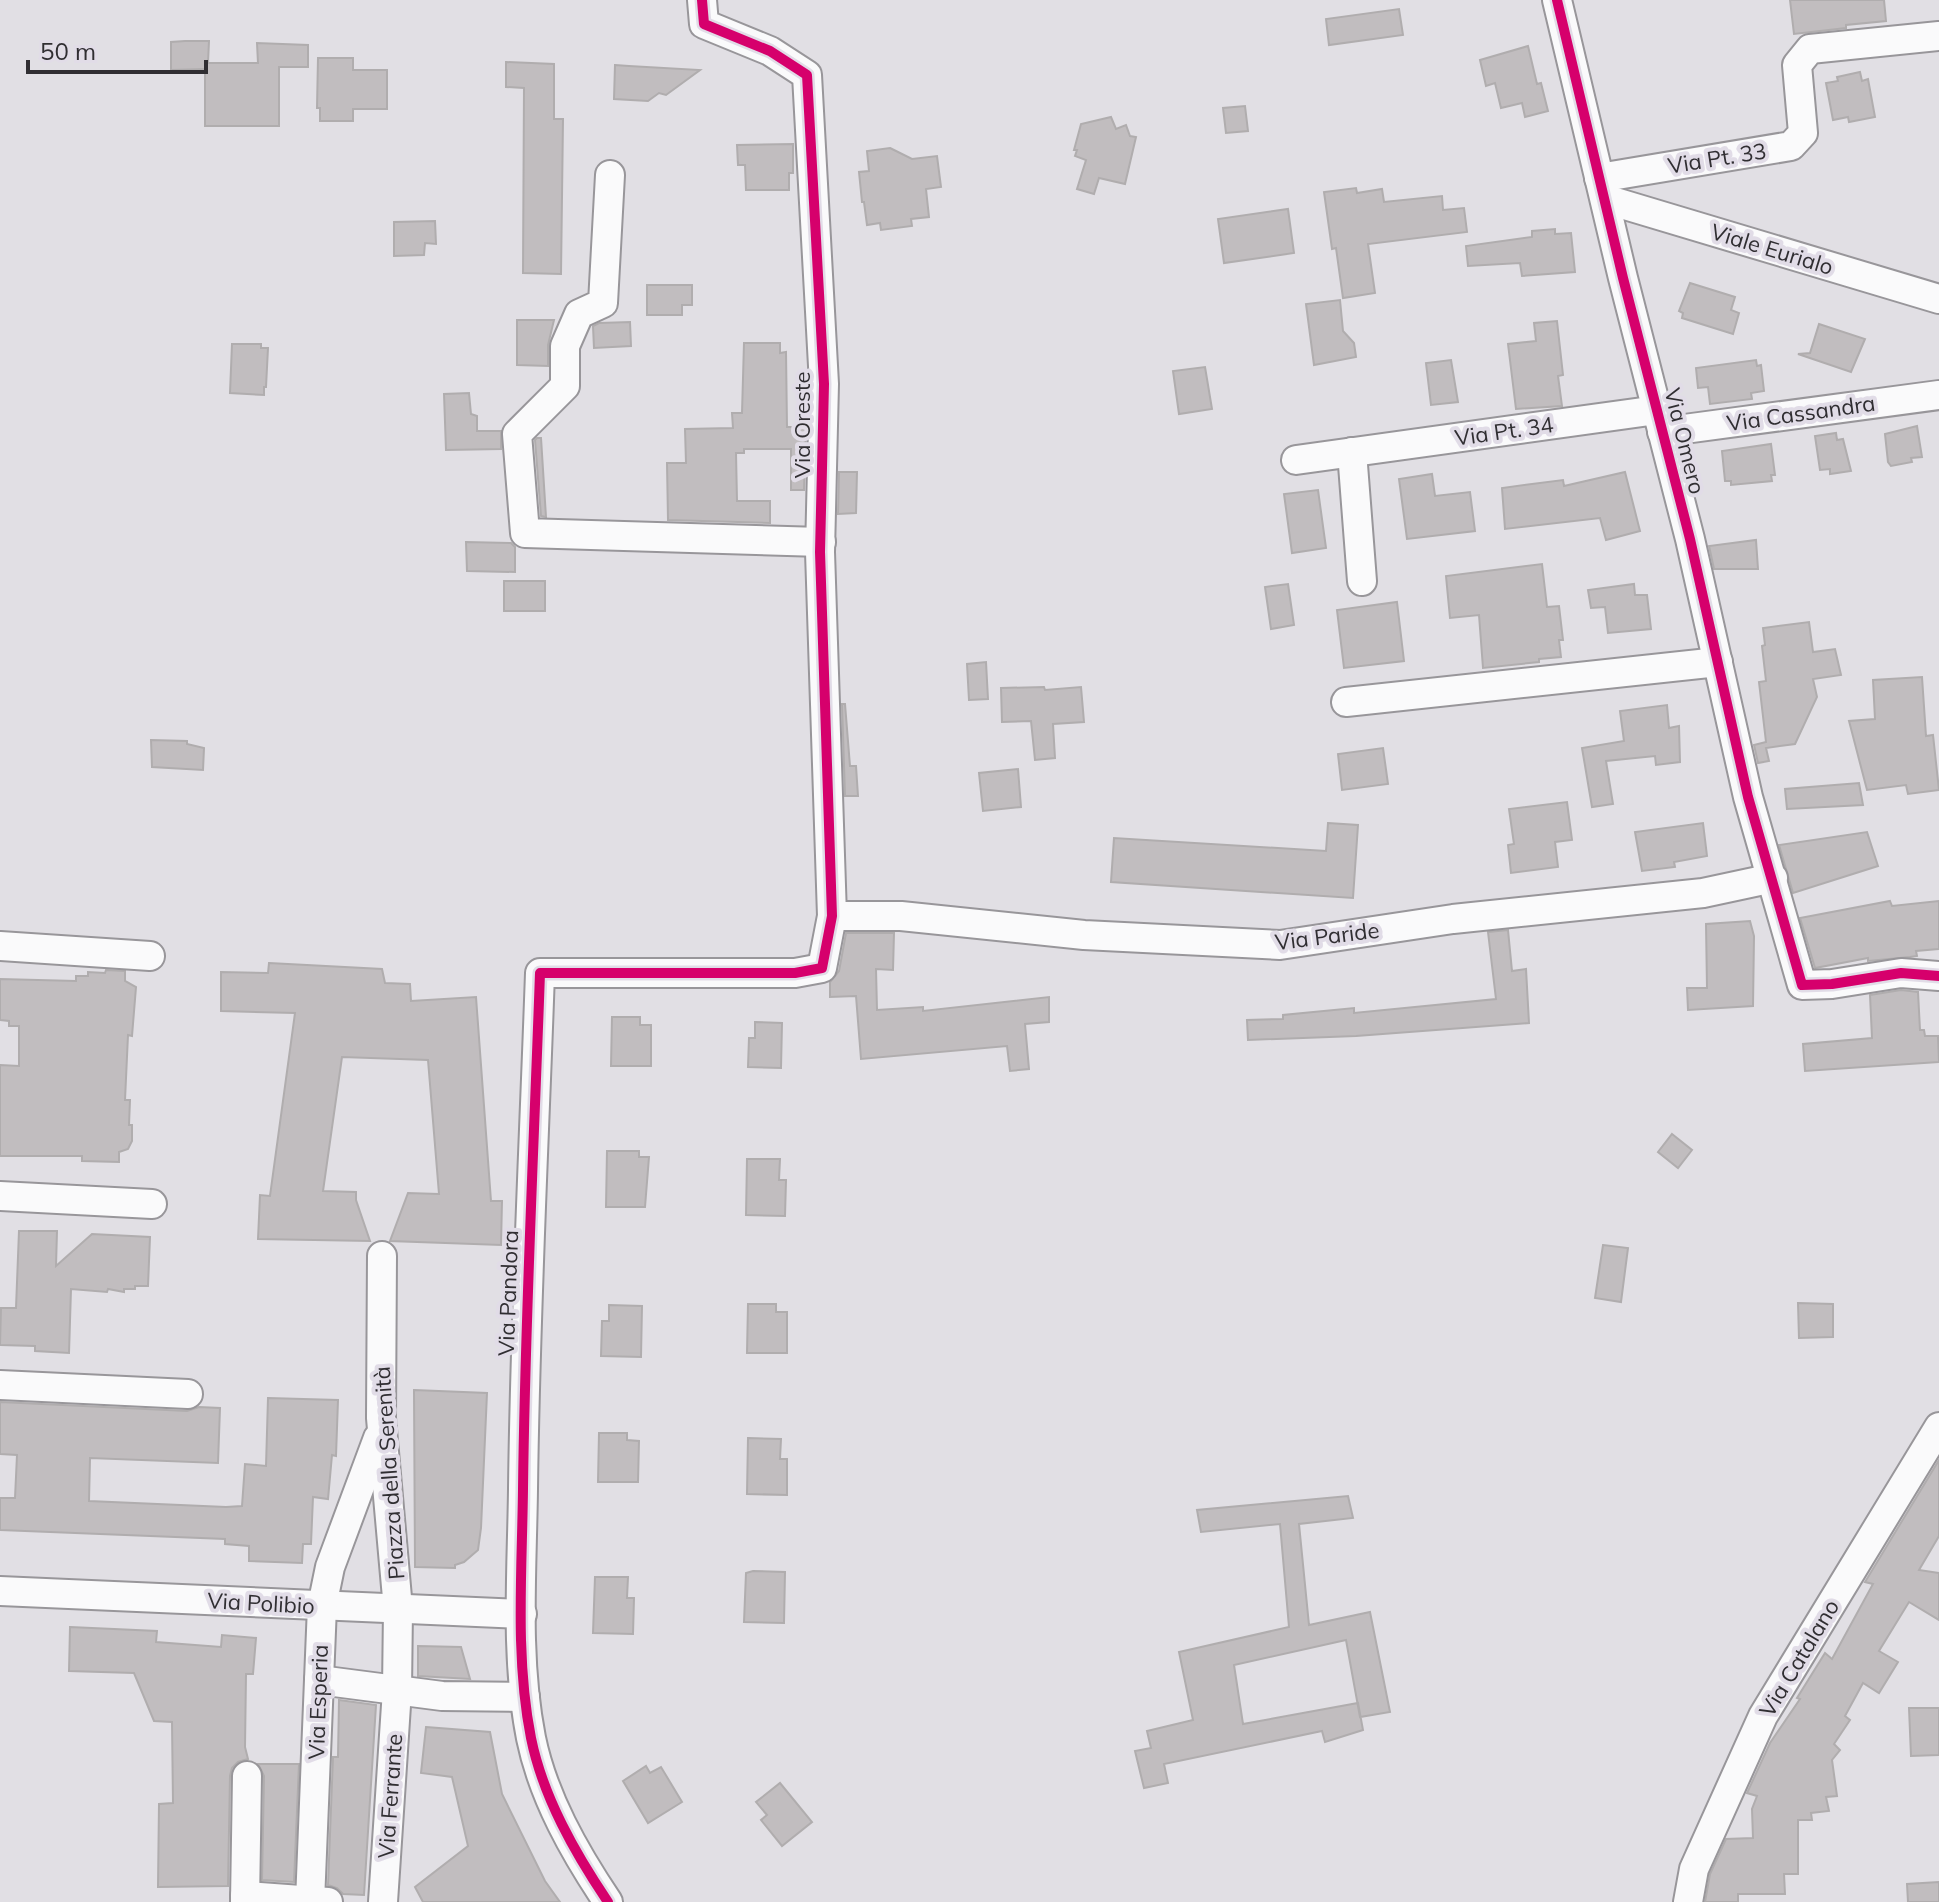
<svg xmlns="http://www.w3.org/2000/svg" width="1939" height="1902" viewBox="0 0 1939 1902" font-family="Mulish,sans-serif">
  <rect width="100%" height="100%" fill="#e1dfe4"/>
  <g fill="#c1bdbf" stroke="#b0adae" stroke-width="2">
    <polygon points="1790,0 1884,0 1886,21 1846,25 1846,28 1794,34"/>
    <polygon points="1399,9 1403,35 1329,45 1326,19"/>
    <polygon points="185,41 209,41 208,63 258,63 257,43 308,45 308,67 279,67 279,126 205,126 205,69 171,70 171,42"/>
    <polygon points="1528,46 1537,84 1541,83 1548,111 1525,117 1522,103 1501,108 1495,83 1486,86 1480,60"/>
    <polygon points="318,58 353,58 353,70 387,70 387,109 353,109 353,121 320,121 320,108 317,108"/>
    <polygon points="506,62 554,64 554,119 563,119 561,274 523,273 524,88 506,87"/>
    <polygon points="615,65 629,66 700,70 666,95 659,93 648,101 614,99"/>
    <polygon points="1860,72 1862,81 1868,79 1875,117 1849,122 1848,117 1833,120 1826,83 1838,81 1837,77"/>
    <polygon points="1245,106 1248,131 1226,133 1223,108"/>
    <polygon points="1111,117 1116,129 1126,125 1130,136 1136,137 1125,184 1099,178 1094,194 1077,189 1086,160 1075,156 1077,150 1074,150 1081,124"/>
    <polygon points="793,144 793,173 789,173 789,190 746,190 745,165 738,165 737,145"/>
    <polygon points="890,148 912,159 937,156 941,187 926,189 929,217 911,219 912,226 881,230 880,223 867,225 864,202 862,202 859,172 869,171 867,151"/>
    <polygon points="1356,188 1357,193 1382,189 1384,202 1442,196 1443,210 1464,208 1467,232 1368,244 1375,293 1343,298 1336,248 1332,249 1324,192"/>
    <polygon points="1288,209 1294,253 1224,263 1218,219"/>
    <polygon points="435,221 436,244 425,243 424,255 394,256 394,222"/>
    <polygon points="1555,229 1555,234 1571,233 1575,272 1522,276 1520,263 1468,266 1466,246 1532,237 1532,231"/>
    <polygon points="1690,283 1735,297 1731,310 1739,313 1733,334 1682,318 1683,313 1679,311"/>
    <polygon points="647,285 692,285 692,305 682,305 682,315 647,315"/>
    <polygon points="1340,300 1343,331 1354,343 1356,357 1314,365 1306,304"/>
    <polygon points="517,320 554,320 548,345 548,366 517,365"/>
    <polygon points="1557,321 1563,375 1558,376 1562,406 1516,409 1508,344 1536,341 1534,323"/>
    <polygon points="630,322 631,346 594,348 593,326 599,323"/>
    <polygon points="1819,324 1865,339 1851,372 1798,354 1810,353"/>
    <polygon points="744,343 780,343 780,353 786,352 787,427 806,427 804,490 791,490 791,449 744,449 744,453 736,453 737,501 770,501 770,523 668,520 667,463 686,463 685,429 733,428 732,413 742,413"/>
    <polygon points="232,344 261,344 261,348 268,348 266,387 264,387 264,395 230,393"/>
    <polygon points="1451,360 1458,402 1431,405 1426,363"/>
    <polygon points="1756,360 1757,366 1761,365 1764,391 1751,393 1752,399 1710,404 1708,387 1698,388 1696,368"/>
    <polygon points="1205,367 1212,409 1179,414 1173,371"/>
    <polygon points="469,393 471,414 477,416 477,431 501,431 501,449 446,450 444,394"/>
    <polygon points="1917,426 1922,457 1911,458 1912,462 1891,466 1888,462 1885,434"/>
    <polygon points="1836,433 1837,440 1843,439 1851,471 1830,474 1830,469 1820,470 1815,436"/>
    <polygon points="537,438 541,438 546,517 541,516 535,440"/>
    <polygon points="1771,444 1775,475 1771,475 1772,481 1731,485 1731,481 1725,481 1722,451"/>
    <polygon points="839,472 857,472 856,513 838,514"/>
    <polygon points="1625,472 1640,531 1606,540 1600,518 1505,529 1502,488 1563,480 1564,486"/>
    <polygon points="1432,474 1435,496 1470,492 1475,531 1407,539 1399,479"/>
    <polygon points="1318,490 1326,548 1292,553 1284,494"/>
    <polygon points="1756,540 1758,569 1714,569 1709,546"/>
    <polygon points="466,542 511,543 515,547 515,572 467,571"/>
    <polygon points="1542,564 1547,607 1559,606 1563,640 1559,640 1561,657 1539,659 1539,662 1483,668 1479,615 1450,618 1446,576"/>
    <rect x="504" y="581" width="41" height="30"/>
    <polygon points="1288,584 1294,625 1271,629 1265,587"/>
    <polygon points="1634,584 1635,595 1647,595 1651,629 1608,633 1605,607 1591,608 1588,590"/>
    <polygon points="1397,602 1404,661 1344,668 1337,610"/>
    <polygon points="1809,622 1813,652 1835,649 1841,675 1813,679 1817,697 1795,744 1766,748 1769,761 1758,763 1754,745 1766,742 1759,682 1766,681 1762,646 1765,645 1763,628"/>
    <polygon points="986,662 988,699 969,700 967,664"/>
    <polygon points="1922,677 1926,736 1933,735 1939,790 1908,794 1906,785 1867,790 1849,721 1875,719 1873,680"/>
    <polygon points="1044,687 1045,690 1081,687 1084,722 1053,724 1055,758 1035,760 1031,721 1002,722 1001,688"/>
    <polygon points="842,704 845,704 850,766 856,766 858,796 845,796"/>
    <polygon points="1667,705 1669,728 1679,726 1680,762 1656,765 1655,756 1606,761 1613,804 1592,807 1582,748 1624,741 1620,711"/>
    <polygon points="151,740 187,741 187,744 204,748 203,770 152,767"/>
    <polygon points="1383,748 1388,784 1342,790 1338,754"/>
    <polygon points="1018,769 1021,807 983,811 979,773"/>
    <polygon points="1859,783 1863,805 1787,809 1785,789"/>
    <polygon points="1567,802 1572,840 1555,842 1558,867 1511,873 1508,845 1514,844 1509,809"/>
    <polygon points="1328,823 1358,825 1353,898 1111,882 1114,838 1326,851"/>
    <polygon points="1703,823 1707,856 1674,862 1675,867 1642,871 1635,832"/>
    <polygon points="1867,832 1878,866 1793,893 1779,845"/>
    <polygon points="1890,901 1892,906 1939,901 1939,949 1916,951 1917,956 1910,957 1868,961 1868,958 1815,968 1800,918"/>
    <polygon points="1750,921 1754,936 1753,1006 1688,1010 1687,988 1707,988 1706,924"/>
    <polygon points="1508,930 1512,971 1526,969 1529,1023 1356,1036 1248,1040 1247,1020 1283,1019 1283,1015 1354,1008 1354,1013 1496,999 1488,932"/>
    <polygon points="846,933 894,933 893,970 876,969 877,1010 923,1007 923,1011 1049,997 1049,1022 1025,1024 1029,1069 1010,1071 1007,1046 861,1059 856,996 830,997 830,982 839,971"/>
    <polygon points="269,963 382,969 385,983 410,984 411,1001 476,997 491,1201 502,1201 501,1245 390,1241 408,1193 439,1194 428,1060 342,1057 323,1191 356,1192 356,1200 370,1241 258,1239 260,1195 270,1196 295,1013 221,1011 221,972 268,973"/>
    <polygon points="106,970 125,971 125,981 136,987 132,1036 128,1035 125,1100 130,1100 129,1125 132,1125 132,1141 128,1149 119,1152 119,1162 82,1161 82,1156 0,1156 0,1065 19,1066 19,1026 9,1026 9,1021 0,1020 0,979 76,981 76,976 88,976 88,972 105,973"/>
    <polygon points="1901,990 1918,992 1920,1030 1924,1030 1925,1036 1938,1036 1939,1062 1805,1071 1803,1044 1872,1038 1870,995"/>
    <polygon points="612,1017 640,1017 640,1025 651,1025 651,1066 611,1066"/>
    <polygon points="755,1022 782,1023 781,1068 748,1067 749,1038 755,1038"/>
    <polygon points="1672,1134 1692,1150 1678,1168 1658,1152"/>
    <polygon points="607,1151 639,1151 639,1157 649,1157 645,1207 606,1207"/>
    <polygon points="747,1159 780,1159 779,1180 786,1180 785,1216 746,1215"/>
    <polygon points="19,1231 57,1231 56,1266 92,1234 150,1237 148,1286 135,1286 135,1289 124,1289 124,1292 108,1289 107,1292 71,1289 69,1353 35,1351 35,1346 0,1345 1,1308 16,1308"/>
    <polygon points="1603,1245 1628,1248 1621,1302 1595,1298"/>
    <polygon points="1798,1303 1833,1304 1833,1337 1799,1338"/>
    <polygon points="748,1304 776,1304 776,1312 787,1312 787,1353 747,1353"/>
    <polygon points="609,1305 642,1306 641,1357 601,1356 602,1321 609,1321"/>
    <polygon points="414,1390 487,1393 481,1528 478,1550 464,1562 455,1565 455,1568 415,1567"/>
    <polygon points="268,1398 338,1400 336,1456 332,1455 328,1499 313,1497 311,1544 303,1544 302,1563 249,1561 249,1546 225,1544 225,1539 0,1530 0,1498 15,1498 17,1455 0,1454 0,1402 187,1411 199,1407 220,1408 218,1463 90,1458 89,1501 226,1507 242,1506 245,1464 266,1466"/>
    <polygon points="599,1433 627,1433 627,1440 639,1441 638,1482 598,1482"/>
    <polygon points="748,1438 781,1439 780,1459 787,1459 787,1495 747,1494"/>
    <polygon points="1939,1460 1939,1536 1919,1570 1939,1573 1939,1620 1909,1602 1879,1651 1898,1662 1879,1693 1863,1683 1845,1716 1850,1720 1834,1744 1840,1750 1832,1760 1837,1796 1826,1797 1829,1811 1811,1813 1812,1820 1798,1820 1798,1874 1784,1874 1785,1894 1738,1894 1738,1902 1705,1902 1710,1874 1726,1839 1753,1838 1752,1809 1757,1796 1747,1793 1770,1743 1800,1699 1797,1698 1825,1653 1832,1659 1873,1584 1865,1582"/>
    <polygon points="1348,1496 1353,1518 1299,1524 1309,1625 1370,1612 1390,1712 1360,1717 1346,1640 1234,1665 1243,1724 1358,1703 1363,1730 1325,1742 1322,1731 1164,1764 1168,1783 1144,1788 1135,1751 1151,1748 1147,1731 1193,1720 1179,1652 1289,1627 1280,1524 1201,1532 1197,1510"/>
    <polygon points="753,1571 785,1572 784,1623 744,1622 746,1573"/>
    <polygon points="595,1577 628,1577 627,1598 634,1598 633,1634 593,1633"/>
    <polygon points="70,1627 157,1631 156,1642 221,1647 222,1635 256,1638 253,1674 246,1674 245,1747 248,1759 238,1762 232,1768 230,1776 228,1886 158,1887 159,1804 173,1803 172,1722 154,1721 134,1673 69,1671"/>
    <polygon points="418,1646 461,1647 470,1679 418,1676"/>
    <polygon points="339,1700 376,1705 364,1895 343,1894 337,1888 328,1885 333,1757 338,1757"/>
    <polygon points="1909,1708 1939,1708 1939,1755 1911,1756"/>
    <polygon points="426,1727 490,1732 502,1794 545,1881 560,1902 423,1902 415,1887 468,1846 452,1777 421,1773"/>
    <polygon points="258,1764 299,1764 294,1882 262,1880 264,1776"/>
    <polygon points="646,1766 650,1773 661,1767 682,1802 648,1823 623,1781"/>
    <polygon points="780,1783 812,1822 782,1846 761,1820 767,1815 756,1802"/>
    <polygon points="1939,1882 1939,1902 1908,1902 1907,1884"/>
  </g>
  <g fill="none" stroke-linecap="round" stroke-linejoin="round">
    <defs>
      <g id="street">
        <polyline points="1557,0 1623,278 1690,539 1748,797 1802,985 1832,984 1901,973 1939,976"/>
        <polyline points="610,175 603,303 579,314 565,346 565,386 517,434 525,533 821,542"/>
        <polyline points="1599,178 1791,146 1803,133 1797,65 1810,49 1939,36"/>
        <polyline points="1605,199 1939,299"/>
        <polyline points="1662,432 1939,395"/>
        <polyline points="1352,452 1362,581"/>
        <polyline points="1296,460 1657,410"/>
        <polyline points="1346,702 1718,662"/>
        <polyline points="832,916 901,916 1084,935 1280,945 1453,919 1703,893 1773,878"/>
        <polyline points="0,946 150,956"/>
        <polyline points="0,1196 152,1204"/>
        <polyline points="382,1256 381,1418 398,1609 397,1690 383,1902"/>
        <polyline points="0,1385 188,1394"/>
        <polyline points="0,1591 522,1614"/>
        <polyline points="319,1680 442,1696 525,1697"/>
        <polyline points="245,1896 328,1902"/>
        <polyline points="245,1902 247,1776"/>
        <polyline points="310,1902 322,1606 330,1567 378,1438"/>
        <path d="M608,1902c-33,-49 -65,-105 -77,-164 -16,-81 -9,-166 -8,-249 2,-172 11,-344 17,-516h255l27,-5 10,-52 -12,-364 4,-168 -17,-309 -37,-24 -66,-27 -2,-24"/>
        <polyline points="1688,1902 1694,1869 1763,1716 1939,1427"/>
      </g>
    </defs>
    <use href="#street" stroke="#98969a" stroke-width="32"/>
    <use href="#street" stroke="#fafafb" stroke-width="28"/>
    <defs>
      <g id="cycleway">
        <polyline points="1557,0 1623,278 1690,539 1748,797 1802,985 1832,984 1901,973 1939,976"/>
        <path d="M608,1902c-33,-49 -65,-105 -77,-164 -16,-81 -9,-166 -8,-249 2,-172 11,-344 17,-516h255l27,-5 10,-52 -12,-364 4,-168 -17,-309 -37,-24 -66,-27 -2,-24"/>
      </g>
    </defs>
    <use href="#cycleway" stroke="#e1dce7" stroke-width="15"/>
    <use href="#cycleway" stroke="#d6006c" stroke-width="10"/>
  </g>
  <g text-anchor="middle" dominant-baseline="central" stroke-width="8" stroke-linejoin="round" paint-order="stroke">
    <g font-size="22" fill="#302e32" stroke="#e1dce7">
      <text transform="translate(1717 158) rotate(-9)">Via Pt. 33</text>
      <text transform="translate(1772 249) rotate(17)">Viale Eurialo</text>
      <text transform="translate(1801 413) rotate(-8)">Via Cassandra</text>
      <text transform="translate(802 425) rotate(-90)">Via Oreste</text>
      <text transform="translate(1504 431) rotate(-8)">Via Pt. 34</text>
      <text transform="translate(1685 441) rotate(76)">Via Omero</text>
      <text transform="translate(1327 936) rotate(-7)">Via Paride</text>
      <text transform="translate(508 1293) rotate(-88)">Via Pandora</text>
      <text transform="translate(389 1473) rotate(-94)">Piazza della Serenità</text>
      <text transform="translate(261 1603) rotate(3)">Via Polibio</text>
      <text transform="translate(1799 1658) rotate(-59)">Via Catalano</text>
      <text transform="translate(318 1702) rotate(-88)">Via Esperia</text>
      <text transform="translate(390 1796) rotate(-86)">Via Ferrante</text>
    </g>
  </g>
  <path d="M28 60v12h178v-12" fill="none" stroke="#302e32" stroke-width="4"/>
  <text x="40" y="60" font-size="24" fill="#302e32" stroke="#e1dce7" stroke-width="6" paint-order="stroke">50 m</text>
</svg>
